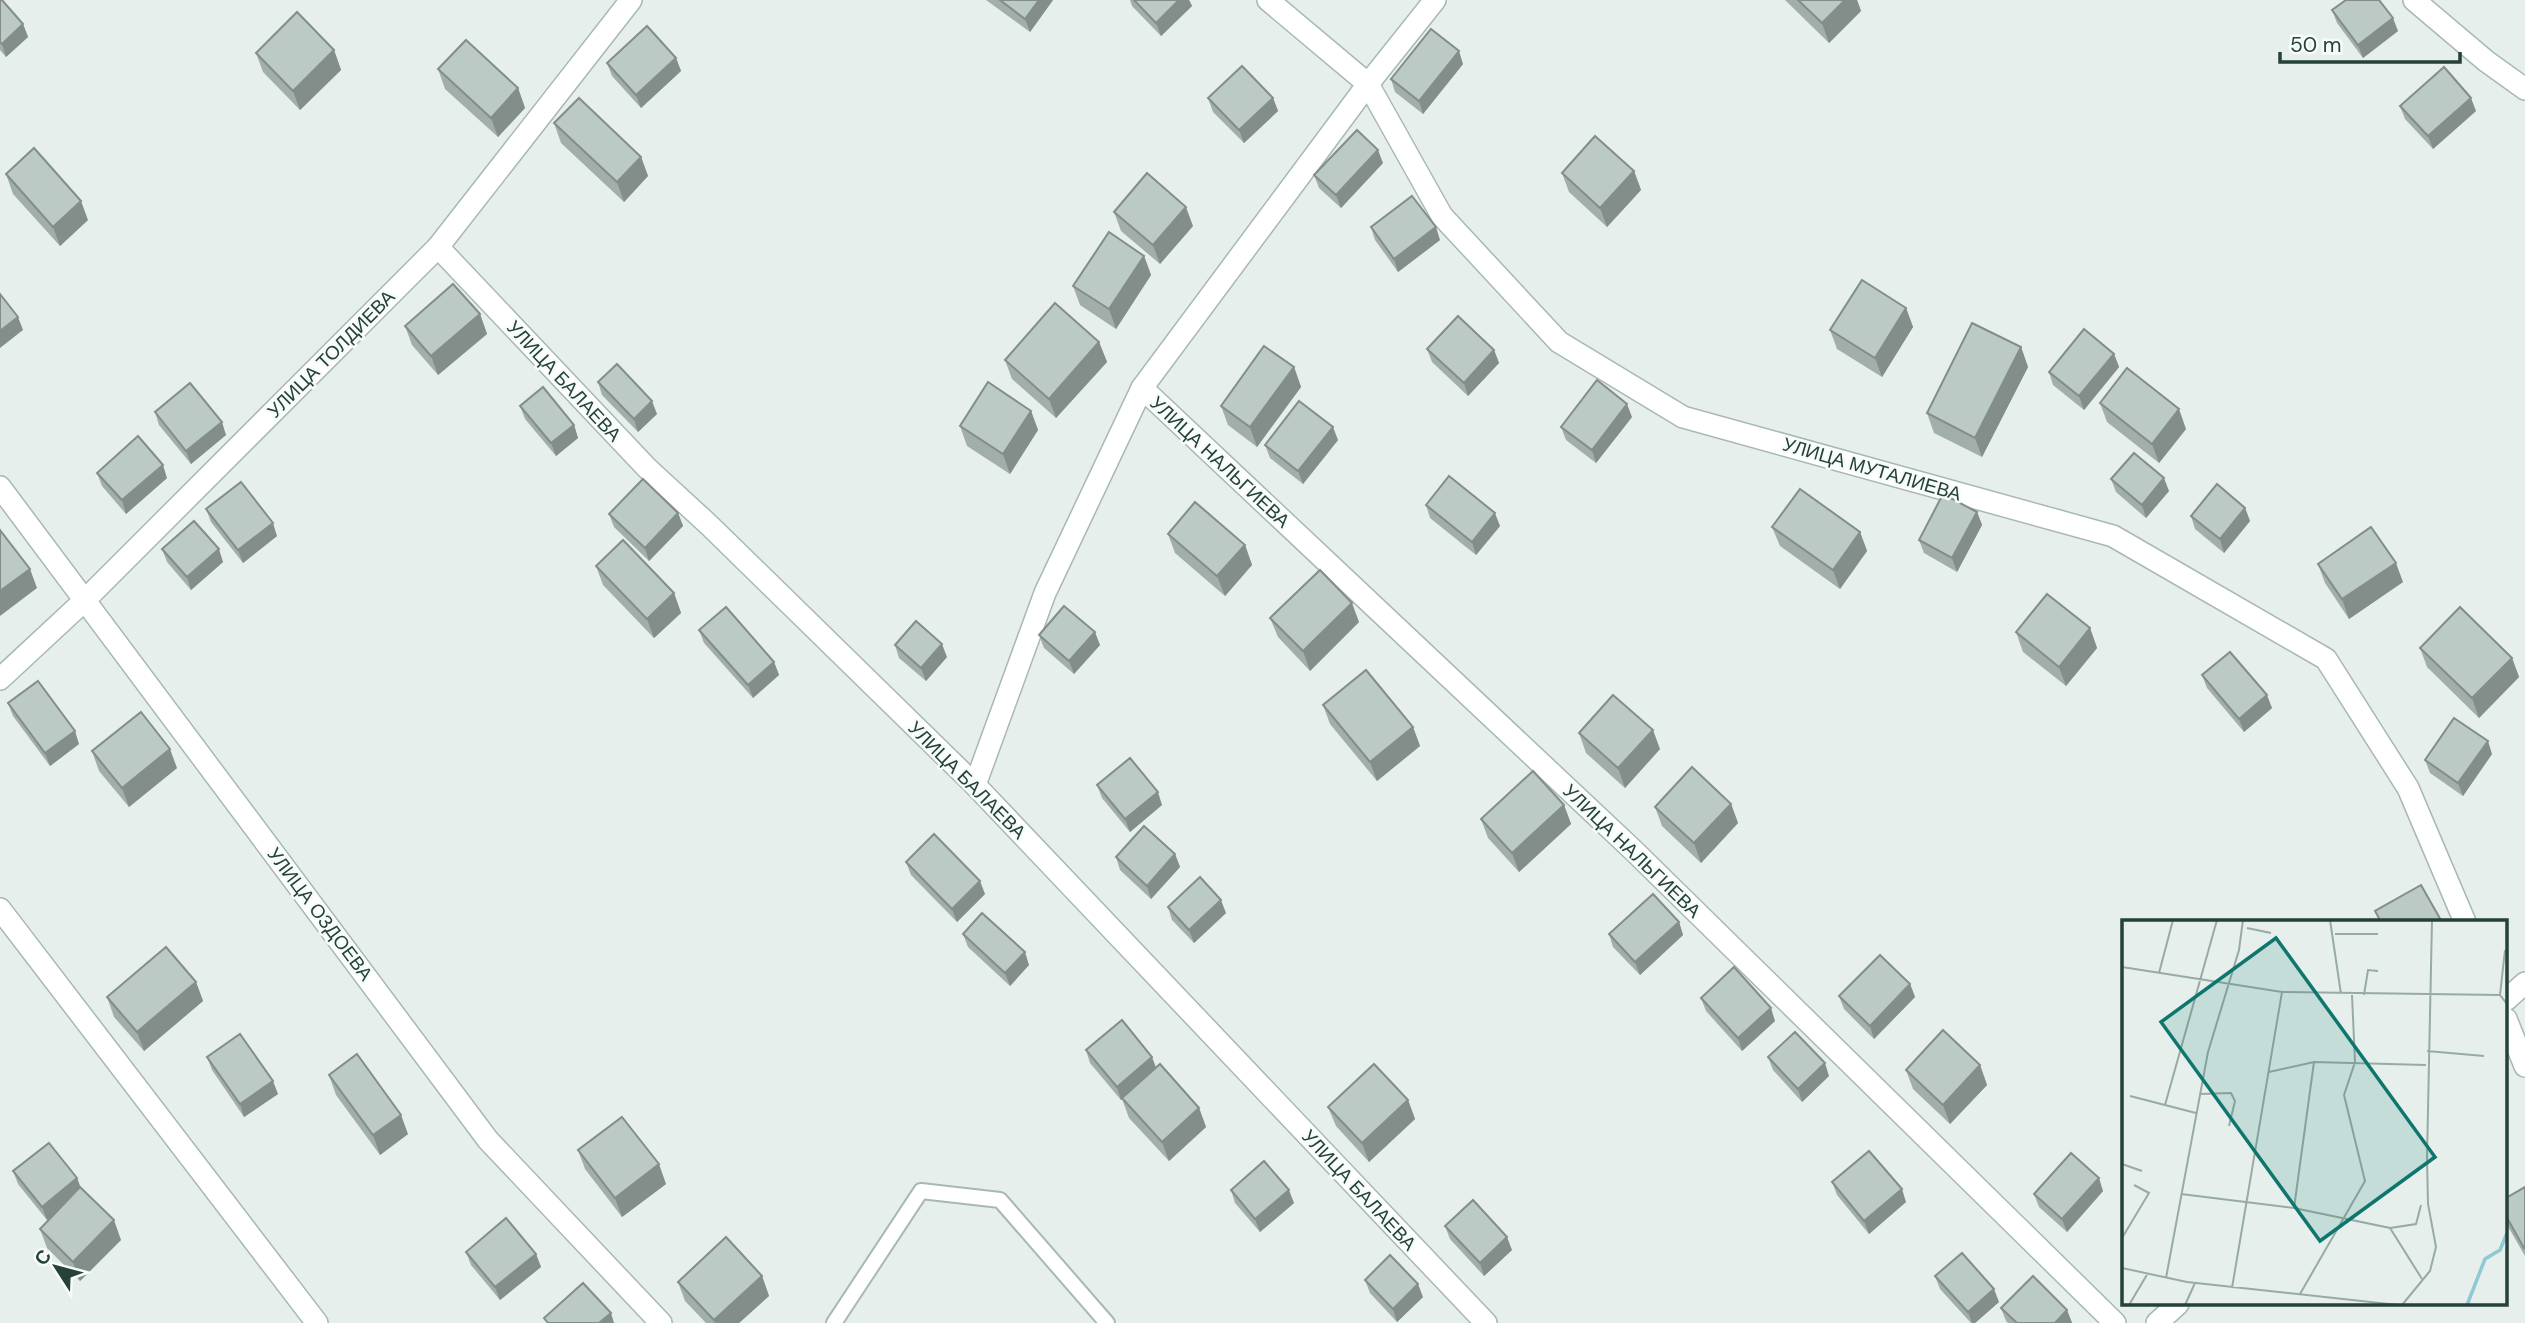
<svg xmlns="http://www.w3.org/2000/svg" width="2525" height="1323" viewBox="0 0 2525 1323" font-family="'DM Sans',sans-serif">
  <rect width="100%" height="100%" fill="#e6efeb"/>
  <g fill="none" stroke-linecap="round" stroke-linejoin="round">
    <defs>
      <polyline id="lane" points="834,1323 921,1191 1000,1200 1107,1323"/>
      <g id="street">
        <polyline points="1268,0 1368,84 1442,216 1559,342 1683,417 2113,536 2326,659 2408,788 2465,922"/>
        <polyline points="2414,0 2486,61 2525,89"/>
        <polyline points="438,247 647,468 709,525 975,785 1486,1323"/>
        <polyline points="1142,388 1633,850 2115,1323"/>
        <polyline points="0,487 488,1140 661,1323"/>
        <polyline points="0,679 85,600 438,247 631,0"/>
        <polyline points="975,785 1045,593 1142,388 1368,84 1435,0"/>
        <polyline points="0,909 317,1323"/>
        <polyline points="2506,1000 2525,983"/>
        <polyline points="2506,1019 2525,1066"/>
        <polyline points="2157,1323 2178,1304"/>
      </g>
    </defs>
    <use href="#lane" stroke="#a8b8b2" stroke-width="18"/>
    <use href="#street" stroke="#a8b8b2" stroke-width="24"/>
    <use href="#lane" stroke="#fff" stroke-width="14"/>
    <use href="#street" stroke="#fff" stroke-width="21"/>
  </g>
  <g fill="#a1aea9">
    <polygon points="0,0 23,24 28,37 6,57 0,50"/>
    <polygon points="986,0 1053,0 1030,32"/>
    <polygon points="1130,0 1189,0 1192,6 1161,36 1132,6"/>
    <polygon points="1785,0 1857,0 1861,11 1829,43"/>
    <polygon points="2332,10 2398,31 2363,58 2337,23"/>
    <polygon points="334,50 341,70 300,110 263,72 256,53"/>
    <polygon points="676,58 681,71 641,108 612,76 607,63"/>
    <polygon points="1463,64 1423,114 1395,92 1391,79"/>
    <polygon points="438,69 518,88 525,108 498,137 445,89"/>
    <polygon points="1208,98 1273,98 1278,111 1244,143 1213,112"/>
    <polygon points="2400,106 2476,111 2433,149 2405,119"/>
    <polygon points="554,123 641,157 648,176 624,202 561,143"/>
    <polygon points="1383,163 1341,208 1319,188 1314,175"/>
    <polygon points="1634,171 1641,190 1607,227 1569,192 1562,173"/>
    <polygon points="6,174 88,220 60,246 13,194"/>
    <polygon points="1114,212 1193,226 1160,264 1121,231"/>
    <polygon points="1371,227 1440,240 1398,272 1375,240"/>
    <polygon points="1144,256 1151,275 1116,329 1080,305 1073,286"/>
    <polygon points="1906,308 1913,327 1882,377 1837,349 1830,330"/>
    <polygon points="480,314 487,334 438,375 412,345 405,326"/>
    <polygon points="1099,342 1107,362 1056,418 1012,379 1005,360"/>
    <polygon points="2021,347 2028,367 1982,457 1934,433 1927,413"/>
    <polygon points="1427,349 1494,350 1499,363 1468,396 1432,362"/>
    <polygon points="2114,354 2119,367 2084,410 2053,385 2049,372"/>
    <polygon points="1294,367 1301,387 1257,447 1228,425 1221,406"/>
    <polygon points="598,382 657,414 638,432 602,395"/>
    <polygon points="2100,403 2186,429 2159,463 2107,422"/>
    <polygon points="520,406 574,425 578,438 556,456 525,419"/>
    <polygon points="1031,411 1038,430 1010,474 967,446 960,426"/>
    <polygon points="155,412 226,435 191,464 159,425"/>
    <polygon points="1632,417 1596,463 1566,440 1561,427"/>
    <polygon points="1338,440 1303,484 1270,458 1265,445"/>
    <polygon points="97,473 167,478 126,514 102,486"/>
    <polygon points="2111,479 2169,491 2146,518 2116,492"/>
    <polygon points="1426,505 1500,526 1476,555 1430,518"/>
    <polygon points="2245,508 2250,521 2224,553 2195,529 2191,516"/>
    <polygon points="206,509 277,536 243,563 211,522"/>
    <polygon points="1977,512 1982,525 1957,572 1924,553 1919,540"/>
    <polygon points="678,513 683,526 649,561 614,527 609,514"/>
    <polygon points="1772,527 1860,532 1867,551 1840,589 1780,546"/>
    <polygon points="1168,534 1245,545 1252,565 1225,596 1175,553"/>
    <polygon points="162,549 223,562 191,590 167,562"/>
    <polygon points="2318,564 2403,582 2349,619 2325,583"/>
    <polygon points="596,566 674,593 681,613 654,638 603,585"/>
    <polygon points="1270,618 1359,622 1310,671 1278,637"/>
    <polygon points="2090,628 2097,648 2066,686 2023,652 2016,632"/>
    <polygon points="699,630 774,662 779,675 753,698 704,643"/>
    <polygon points="1039,635 1100,645 1074,674 1044,648"/>
    <polygon points="895,645 947,657 926,681 899,658"/>
    <polygon points="2420,648 2512,658 2519,677 2479,718 2427,667"/>
    <polygon points="2202,675 2272,708 2244,732 2207,688"/>
    <polygon points="8,703 79,744 50,766 13,716"/>
    <polygon points="1323,705 1413,727 1420,746 1377,781 1330,724"/>
    <polygon points="1579,733 1660,749 1625,788 1586,753"/>
    <polygon points="92,751 177,768 129,807 99,771"/>
    <polygon points="2492,754 2463,796 2430,773 2425,760"/>
    <polygon points="1097,785 1162,805 1130,832 1102,798"/>
    <polygon points="1731,804 1738,823 1701,863 1662,826 1655,807"/>
    <polygon points="1564,805 1571,824 1519,872 1488,838 1481,819"/>
    <polygon points="1175,854 1180,867 1151,899 1120,870 1116,857"/>
    <polygon points="906,862 985,894 957,922 911,875"/>
    <polygon points="1168,907 1226,913 1194,943 1172,920"/>
    <polygon points="1679,922 1683,935 1640,975 1613,947 1609,934"/>
    <polygon points="963,934 1029,965 1010,986 968,947"/>
    <polygon points="196,982 203,1001 144,1051 114,1017 107,997"/>
    <polygon points="1910,984 1915,997 1874,1039 1844,1009 1839,996"/>
    <polygon points="1701,998 1775,1021 1742,1051 1706,1011"/>
    <polygon points="1086,1050 1156,1068 1199,1108 1206,1127 1169,1161 1129,1118 1122,1099 1121,1100 1090,1063"/>
    <polygon points="207,1057 278,1094 244,1117 212,1070"/>
    <polygon points="1768,1057 1829,1076 1802,1102 1773,1070"/>
    <polygon points="1980,1065 1987,1085 1950,1124 1913,1089 1906,1070"/>
    <polygon points="329,1075 408,1134 380,1155 336,1095"/>
    <polygon points="1408,1100 1415,1119 1369,1162 1336,1126 1328,1107"/>
    <polygon points="578,1150 666,1184 622,1217 585,1169"/>
    <polygon points="13,1171 77,1178 81,1188 121,1240 80,1281 47,1248 40,1229 55,1213 47,1220 18,1184"/>
    <polygon points="1832,1182 1906,1202 1869,1234 1837,1195"/>
    <polygon points="2525,1187 2525,1256 2506,1223 2506,1198"/>
    <polygon points="1231,1190 1294,1203 1260,1232 1235,1203"/>
    <polygon points="2103,1191 2067,1232 2039,1207 2034,1194"/>
    <polygon points="1445,1226 1512,1250 1484,1276 1450,1239"/>
    <polygon points="466,1252 536,1254 541,1267 500,1300 471,1265"/>
    <polygon points="762,1276 769,1296 739,1323 706,1323 685,1301 678,1282"/>
    <polygon points="1935,1276 1999,1302 1975,1323 1971,1323 1940,1289"/>
    <polygon points="1365,1280 1423,1297 1397,1322 1370,1293"/>
    <polygon points="2001,1308 2067,1310 2072,1323 2008,1323 2006,1321"/>
  </g>
  <g fill="#838d89">
    <polygon points="1039,0 1053,0 1030,32 1025,19"/>
    <polygon points="1179,0 1189,0 1192,6 1161,36 1156,23"/>
    <polygon points="1845,0 1857,0 1861,11 1829,43 1822,23"/>
    <polygon points="2393,18 2398,31 2363,58 2358,45"/>
    <polygon points="23,24 28,37 6,57 2,44"/>
    <polygon points="334,50 341,70 300,110 293,91"/>
    <polygon points="1459,51 1463,64 1423,114 1419,101"/>
    <polygon points="676,58 681,71 641,108 636,95"/>
    <polygon points="518,88 525,108 498,137 491,118"/>
    <polygon points="1273,98 1278,111 1244,143 1239,130"/>
    <polygon points="2471,98 2476,111 2433,149 2428,136"/>
    <polygon points="1378,150 1383,163 1341,208 1336,195"/>
    <polygon points="641,157 648,176 624,202 617,182"/>
    <polygon points="1634,171 1641,190 1607,227 1600,208"/>
    <polygon points="81,201 88,220 60,246 53,227"/>
    <polygon points="1186,207 1193,226 1160,264 1153,245"/>
    <polygon points="1436,227 1440,240 1398,272 1394,259"/>
    <polygon points="1144,256 1151,275 1116,329 1109,309"/>
    <polygon points="1906,308 1913,327 1882,377 1875,358"/>
    <polygon points="480,314 487,334 438,375 431,356"/>
    <polygon points="18,317 23,330 0,348 0,331"/>
    <polygon points="1099,342 1107,362 1056,418 1049,399"/>
    <polygon points="2021,347 2028,367 1982,457 1975,438"/>
    <polygon points="1494,350 1499,363 1468,396 1464,383"/>
    <polygon points="2114,354 2119,367 2084,410 2079,396"/>
    <polygon points="1294,367 1301,387 1257,447 1250,427"/>
    <polygon points="652,401 657,414 638,432 634,419"/>
    <polygon points="1627,404 1632,417 1596,463 1592,450"/>
    <polygon points="2179,409 2186,429 2159,463 2152,444"/>
    <polygon points="1031,411 1038,430 1010,474 1003,454"/>
    <polygon points="222,422 226,435 191,464 186,451"/>
    <polygon points="574,425 578,438 556,456 551,443"/>
    <polygon points="1333,427 1338,440 1303,484 1298,471"/>
    <polygon points="163,465 167,478 126,514 122,500"/>
    <polygon points="2164,478 2169,491 2146,518 2142,505"/>
    <polygon points="2245,508 2250,521 2224,553 2220,539"/>
    <polygon points="1977,512 1982,525 1957,572 1952,558"/>
    <polygon points="678,513 683,526 649,561 645,548"/>
    <polygon points="1495,513 1500,526 1476,555 1472,542"/>
    <polygon points="273,523 277,536 243,563 238,550"/>
    <polygon points="1860,532 1867,551 1840,589 1833,570"/>
    <polygon points="1245,545 1252,565 1225,596 1217,576"/>
    <polygon points="219,549 223,562 191,590 187,577"/>
    <polygon points="2396,563 2403,582 2349,619 2342,599"/>
    <polygon points="30,569 37,588 0,616 0,591"/>
    <polygon points="674,593 681,613 654,638 647,619"/>
    <polygon points="1352,603 1359,622 1310,671 1303,651"/>
    <polygon points="2090,628 2097,648 2066,686 2059,667"/>
    <polygon points="1095,632 1100,645 1074,674 1069,661"/>
    <polygon points="942,644 947,657 926,681 921,668"/>
    <polygon points="2512,658 2519,677 2479,718 2472,698"/>
    <polygon points="774,662 779,675 753,698 748,685"/>
    <polygon points="2267,695 2272,708 2244,732 2239,719"/>
    <polygon points="1413,727 1420,746 1377,781 1370,762"/>
    <polygon points="1653,730 1660,749 1625,788 1618,768"/>
    <polygon points="75,731 79,744 50,766 45,753"/>
    <polygon points="2488,741 2492,754 2463,796 2458,783"/>
    <polygon points="170,749 177,768 129,807 122,788"/>
    <polygon points="1158,792 1162,805 1130,832 1125,819"/>
    <polygon points="1731,804 1738,823 1701,863 1694,843"/>
    <polygon points="1564,805 1571,824 1519,872 1512,853"/>
    <polygon points="1175,854 1180,867 1151,899 1147,886"/>
    <polygon points="980,881 985,894 957,922 952,909"/>
    <polygon points="1221,900 1226,913 1194,943 1189,930"/>
    <polygon points="1679,922 1683,935 1640,975 1635,962"/>
    <polygon points="1025,952 1029,965 1010,986 1005,973"/>
    <polygon points="196,982 203,1001 144,1051 137,1032"/>
    <polygon points="1910,984 1915,997 1874,1039 1870,1026"/>
    <polygon points="1771,1008 1775,1021 1742,1051 1738,1038"/>
    <polygon points="1152,1057 1157,1070 1121,1100 1117,1087"/>
    <polygon points="1825,1063 1829,1076 1802,1102 1798,1089"/>
    <polygon points="1980,1065 1987,1085 1950,1124 1943,1105"/>
    <polygon points="273,1081 278,1094 244,1117 240,1104"/>
    <polygon points="1408,1100 1415,1119 1369,1162 1362,1143"/>
    <polygon points="1199,1108 1206,1127 1169,1161 1162,1142"/>
    <polygon points="401,1115 408,1134 380,1155 373,1135"/>
    <polygon points="659,1164 666,1184 622,1217 615,1198"/>
    <polygon points="77,1178 82,1192 47,1220 42,1207"/>
    <polygon points="2099,1178 2103,1191 2067,1232 2062,1219"/>
    <polygon points="1902,1189 1906,1202 1869,1234 1864,1221"/>
    <polygon points="1289,1190 1294,1203 1260,1232 1255,1219"/>
    <polygon points="114,1220 121,1240 80,1281 73,1262"/>
    <polygon points="1507,1237 1512,1250 1484,1276 1480,1263"/>
    <polygon points="536,1254 541,1267 500,1300 495,1287"/>
    <polygon points="762,1276 769,1296 739,1323 715,1323 714,1320"/>
    <polygon points="1418,1284 1423,1297 1397,1322 1393,1309"/>
    <polygon points="1994,1289 1999,1302 1975,1323 1972,1323 1968,1312"/>
    <polygon points="2067,1310 2072,1323 2055,1323"/>
    <polygon points="611,1313 614,1323 599,1323"/>
  </g>
  <g fill="#bbcac4" stroke="#838d89" stroke-width="2">
    <polygon points="0,0 2,0 23,24 2,44 0,42"/>
    <polygon points="1000,0 1039,0 1025,19"/>
    <polygon points="1134,0 1179,0 1156,23"/>
    <polygon points="1798,0 1845,0 1822,23"/>
    <polygon points="2346,0 2379,0 2393,18 2358,45 2332,10"/>
    <polygon points="297,12 334,50 293,91 256,53"/>
    <polygon points="647,26 676,58 636,95 607,63"/>
    <polygon points="1431,29 1459,51 1419,101 1391,79"/>
    <polygon points="466,40 518,88 491,118 438,69"/>
    <polygon points="1242,66 1273,98 1239,130 1208,98"/>
    <polygon points="2444,67 2471,98 2428,136 2400,106"/>
    <polygon points="579,98 641,157 617,182 554,123"/>
    <polygon points="1357,130 1378,150 1336,195 1314,175"/>
    <polygon points="1595,136 1634,171 1600,208 1562,173"/>
    <polygon points="34,148 81,201 53,227 6,174"/>
    <polygon points="1147,173 1186,207 1153,245 1114,212"/>
    <polygon points="1412,196 1436,227 1394,259 1371,227"/>
    <polygon points="1109,232 1144,256 1109,309 1073,286"/>
    <polygon points="1862,280 1906,308 1875,358 1830,330"/>
    <polygon points="453,284 480,314 431,356 405,326"/>
    <polygon points="0,294 18,317 0,331"/>
    <polygon points="1055,303 1099,342 1049,399 1005,360"/>
    <polygon points="1458,316 1494,350 1464,383 1427,349"/>
    <polygon points="1972,323 2021,347 1975,438 1927,413"/>
    <polygon points="2084,329 2114,354 2079,396 2049,372"/>
    <polygon points="1264,346 1294,367 1250,427 1221,406"/>
    <polygon points="617,364 652,401 634,419 598,382"/>
    <polygon points="2127,368 2179,409 2152,444 2100,403"/>
    <polygon points="1597,380 1627,404 1592,450 1561,427"/>
    <polygon points="988,382 1031,411 1003,454 960,426"/>
    <polygon points="190,383 222,422 186,451 155,412"/>
    <polygon points="543,387 574,425 551,443 520,406"/>
    <polygon points="1299,401 1333,427 1298,471 1265,445"/>
    <polygon points="138,436 163,465 122,500 97,473"/>
    <polygon points="2134,453 2164,478 2142,505 2111,479"/>
    <polygon points="1449,476 1495,513 1472,542 1426,505"/>
    <polygon points="643,479 678,513 645,548 609,514"/>
    <polygon points="241,482 273,523 238,550 206,509"/>
    <polygon points="2217,484 2245,508 2220,539 2191,516"/>
    <polygon points="1800,489 1860,532 1833,570 1772,527"/>
    <polygon points="1943,494 1977,512 1952,558 1919,540"/>
    <polygon points="1195,502 1245,545 1217,576 1168,534"/>
    <polygon points="194,521 219,549 187,577 162,549"/>
    <polygon points="2371,527 2396,563 2342,599 2318,564"/>
    <polygon points="0,530 30,569 0,591"/>
    <polygon points="623,540 674,593 647,619 596,566"/>
    <polygon points="1320,570 1352,603 1303,651 1270,618"/>
    <polygon points="2047,594 2090,628 2059,667 2016,632"/>
    <polygon points="1064,606 1095,632 1069,661 1039,635"/>
    <polygon points="726,607 774,662 748,685 699,630"/>
    <polygon points="2460,607 2512,658 2472,698 2420,648"/>
    <polygon points="916,621 942,644 921,668 895,645"/>
    <polygon points="2230,652 2267,695 2239,719 2202,675"/>
    <polygon points="1366,670 1413,727 1370,762 1323,705"/>
    <polygon points="38,681 75,731 45,753 8,703"/>
    <polygon points="1613,695 1653,730 1618,768 1579,733"/>
    <polygon points="141,712 170,749 122,788 92,751"/>
    <polygon points="2454,718 2488,741 2458,783 2425,760"/>
    <polygon points="1130,758 1158,792 1125,819 1097,785"/>
    <polygon points="1692,767 1731,804 1694,843 1655,807"/>
    <polygon points="1533,771 1564,805 1512,853 1481,819"/>
    <polygon points="1144,826 1175,854 1147,886 1116,857"/>
    <polygon points="934,834 980,881 952,909 906,862"/>
    <polygon points="1200,877 1221,900 1189,930 1168,907"/>
    <polygon points="2421,885 2442,922 2381,922 2375,911"/>
    <polygon points="1653,894 1679,922 1635,962 1609,934"/>
    <polygon points="982,913 1025,952 1005,973 963,934"/>
    <polygon points="166,947 196,982 137,1032 107,997"/>
    <polygon points="1880,955 1910,984 1870,1026 1839,996"/>
    <polygon points="1734,967 1771,1008 1738,1038 1701,998"/>
    <polygon points="1122,1020 1152,1057 1117,1087 1086,1050"/>
    <polygon points="1943,1030 1980,1065 1943,1105 1906,1070"/>
    <polygon points="1795,1032 1825,1063 1798,1089 1768,1057"/>
    <polygon points="240,1034 273,1081 240,1104 207,1057"/>
    <polygon points="357,1054 401,1115 373,1135 329,1075"/>
    <polygon points="1160,1064 1199,1108 1162,1142 1122,1098"/>
    <polygon points="1374,1064 1408,1100 1362,1143 1328,1107"/>
    <polygon points="622,1117 659,1164 615,1198 578,1150"/>
    <polygon points="49,1143 77,1178 42,1207 13,1171"/>
    <polygon points="1869,1151 1902,1189 1864,1221 1832,1182"/>
    <polygon points="2071,1153 2099,1178 2062,1219 2034,1194"/>
    <polygon points="1264,1161 1289,1190 1255,1219 1231,1190"/>
    <polygon points="80,1187 114,1220 73,1262 40,1229"/>
    <polygon points="2525,1187 2525,1247 2524,1248 2506,1216 2506,1198"/>
    <polygon points="1473,1200 1507,1237 1480,1263 1445,1226"/>
    <polygon points="506,1218 536,1254 495,1287 466,1252"/>
    <polygon points="726,1237 762,1276 714,1320 678,1282"/>
    <polygon points="1962,1253 1994,1289 1968,1312 1935,1276"/>
    <polygon points="1390,1255 1418,1284 1393,1309 1365,1280"/>
    <polygon points="2033,1276 2067,1310 2055,1323 2017,1323 2001,1308"/>
    <polygon points="583,1283 611,1313 599,1323 548,1323 544,1318"/>
  </g>
  <g text-anchor="middle" dominant-baseline="central" stroke-width="5" stroke-linejoin="round" paint-order="stroke">
    <g font-size="19" fill="#24423a" stroke="#f7fbf9">
      <text transform="translate(331 354) rotate(-45)">УЛИЦА ТОЛДИЕВА</text>
      <text transform="translate(564 381) rotate(47)">УЛИЦА БАЛАЕВА</text>
      <text transform="translate(1220 462) rotate(43)">УЛИЦА НАЛЬГИЕВА</text>
      <text transform="translate(1872 469) rotate(16)">УЛИЦА МУТАЛИЕВА</text>
      <text transform="translate(967 780) rotate(45)">УЛИЦА БАЛАЕВА</text>
      <text transform="translate(1632 851) rotate(44)">УЛИЦА НАЛЬГИЕВА</text>
      <text transform="translate(320 914) rotate(53)">УЛИЦА ОЗДОЕВА</text>
      <text transform="translate(1359 1190) rotate(47)">УЛИЦА БАЛАЕВА</text>
    </g>
  </g>
  <g transform="translate(2122 920)">
    <rect width="385" height="385" fill="#e6efeb"/>
    <path fill="none" stroke="#8ec9d4" stroke-width="3.5" d="M345,385l18,-46 15,-9 7,-17"/>
    <path fill="none" stroke="#98aaa4" stroke-width="2" d="M208,0l11,74M125,8l24,5M213,14h43M383,30l-5,45 7,9M0,47l160,25 218,3M37,53l14,-53M242,75l4,-25 10,1M305,131l57,5M147,152l45,-10 112,3M78,174l31,-1 4,8 -6,25M8,176l66,17M43,185l52,-185M0,244l20,7M59,274l113,14 96,20 32,51M172,288l20,-146M268,308l26,-4 5,-19M0,318l27,-45 -15,-8M0,348l65,14 211,23M44,358l42,-226 31,-102 4,-30M110,368l50,-296M178,374l65,-113 -21,-86 11,-33 -3,-67M7,385l19,-32M63,385l10,-22M280,385l28,-34 6,-24 -8,-43 -1,-46 5,-238"/>
    <path fill="#0f766e" fill-opacity="0.15" stroke="#0f766e" stroke-width="3.5" d="M154,18l159,219 -115,84 -159,-219z"/>
    <rect width="385" height="385" fill="none" stroke="#24423a" stroke-width="3.5"/>
  </g>
  <g transform="translate(56 1267) rotate(306)" stroke="#f7fbf9" stroke-width="5" paint-order="stroke">
  <path d="M0-5L12 26L0 18L-12 26Z" fill="#24423a"/>
  <text y="-10" font-size="19" font-weight="bold" text-anchor="middle" fill="#24423a">С</text>
  </g>
  <path d="M2280 52v10h180v-10" fill="none" stroke="#24423a" stroke-width="3.5"/>
  <text x="2290" y="52" font-size="21" fill="#24423a" stroke="#f7fbf9" stroke-width="5" paint-order="stroke">50 m</text>
</svg>
